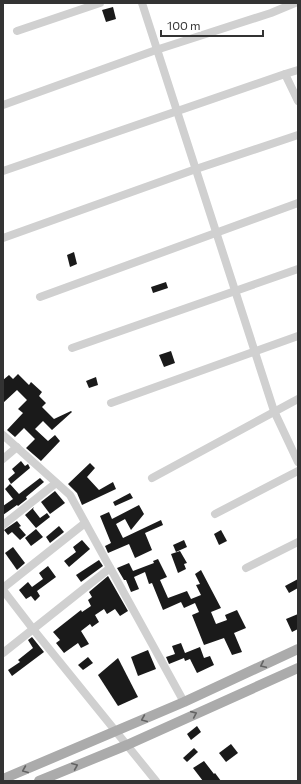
<svg xmlns="http://www.w3.org/2000/svg" width="301" height="784" viewBox="0 0 301 784" font-family="Commissioner,sans-serif">
  <rect width="100%" height="100%" fill="#fff"/>
  <g fill="#1a1a1a">
    <polygon points="113,7 116,19 106,22 102,10"/>
    <polygon points="74,252 77,264 70,267 67,255"/>
    <polygon points="166,282 168,288 153,293 151,287"/>
    <polygon points="171,351 175,363 164,367 159,355"/>
    <polygon points="18,374 29,385 31,382 42,392 39,396 46,403 42,407 54,419 71,411 72,412 52,430 43,421 35,429 48,441 55,435 60,441 41,461 26,448 35,439 24,428 15,437 7,430 23,413 18,409 27,400 17,390 3,403 3,380 9,375 13,379"/>
    <polygon points="96,377 98,385 89,388 86,381"/>
    <polygon points="21,461 25,466 28,464 30,468 11,484 8,479 15,473 12,469"/>
    <polygon points="90,463 95,468 87,477 99,490 113,482 116,489 82,505 77,493 68,484"/>
    <polygon points="40,478 44,482 26,497 27,499 18,506 17,505 3,515 3,506 13,499 5,489 10,484 19,494"/>
    <polygon points="55,491 65,503 50,514 41,502"/>
    <polygon points="130,493 133,498 115,506 113,502"/>
    <polygon points="139,505 144,514 131,530 125,519 116,524 123,538 161,520 163,525 145,533 152,550 135,558 129,544 108,553 105,546 111,543 100,516 109,512 112,519"/>
    <polygon points="34,507 33,509 40,518 47,513 50,517 36,528 25,515"/>
    <polygon points="17,521 21,526 19,527 26,535 20,540 12,532 8,535 4,530"/>
    <polygon points="59,526 64,532 50,543 46,537"/>
    <polygon points="36,529 43,537 31,546 25,538"/>
    <polygon points="221,530 227,541 219,545 214,534"/>
    <polygon points="82,540 90,549 69,567 64,561 76,552 73,547"/>
    <polygon points="184,540 187,547 176,552 173,545"/>
    <polygon points="13,547 25,563 17,570 5,553"/>
    <polygon points="180,551 187,563 184,564 186,569 178,573 171,554"/>
    <polygon points="158,559 167,577 160,580 168,598 187,591 191,599 201,595 196,585 200,584 195,574 201,570 221,608 211,612 216,624 227,620 225,615 237,610 246,628 234,633 242,652 232,655 224,638 204,645 192,615 199,612 195,603 184,608 181,602 163,610 152,583 149,584 145,572 134,577 139,589 131,592 126,580 124,580 117,568 129,563 133,571 154,563 153,561"/>
    <polygon points="99,560 103,566 81,582 76,575"/>
    <polygon points="48,566 56,577 37,591 40,596 35,601 31,596 26,599 19,590 28,582 32,587 43,579 39,573"/>
    <polygon points="108,576 128,611 120,616 115,609 107,614 104,609 95,615 99,622 92,627 90,624 81,631 89,644 81,648 78,643 64,653 56,643 60,640 53,632 81,610 82,612 91,606 88,600 92,597 89,592"/>
    <polygon points="298,579 298,588 289,593 285,586"/>
    <polygon points="298,614 298,629 292,632 286,619"/>
    <polygon points="32,637 44,652 12,676 8,670 20,662 18,660 33,648 28,640"/>
    <polygon points="181,643 185,653 200,647 204,658 210,656 214,665 197,673 190,659 185,661 184,658 169,664 166,657 175,654 172,646"/>
    <polygon points="148,650 156,669 138,676 131,657"/>
    <polygon points="88,657 93,663 83,670 78,665"/>
    <polygon points="118,658 138,697 118,706 98,675"/>
    <polygon points="197,726 201,732 191,740 187,734"/>
    <polygon points="231,744 238,753 226,762 219,753"/>
    <polygon points="194,748 198,752 187,762 183,758"/>
    <polygon points="204,761 214,774 215,773 221,781 203,781 193,768"/>
  </g>
  <g fill="none" stroke-linecap="round" stroke-linejoin="round">
    <g stroke="#d0d0d0" stroke-width="8">
      <polyline points="142,3 274,411 298,462"/>
      <polyline points="17,31 100,3"/>
      <polyline points="298,70 285,74 298,101"/>
      <polyline points="3,105 156,50 271,13 295,3"/>
      <polyline points="3,171 285,74"/>
      <polyline points="3,238 196,169 298,135"/>
      <polyline points="40,297 298,203"/>
      <polyline points="72,348 298,269"/>
      <polyline points="111,403 298,336"/>
      <polyline points="3,435 70,495 184,702"/>
      <polyline points="3,459 17,447"/>
      <polyline points="152,478 298,399"/>
      <polyline points="215,514 298,471"/>
      <polyline points="3,525 56,483"/>
      <polyline points="246,568 298,542"/>
      <polyline points="3,588 85,523"/>
      <polyline points="3,590 33,629 156,781"/>
      <polyline points="3,653 110,568"/>
    </g>
    <g stroke="#ababab" stroke-width="10">
      <polyline points="3,779 184,702 298,649"/>
      <polyline points="39,781 127,745 298,668"/>
    </g>
  </g>
  <defs><path id="oneway-chevron" d="M-2-3.5L2.5 0L-2 3.5" fill="none" stroke-width="1.6" stroke-linecap="round" stroke-linejoin="round"/></defs>
  <g stroke="#636363">
    <use href="#oneway-chevron" transform="translate(263 665) rotate(155)"/>
    <use href="#oneway-chevron" transform="translate(194 714) rotate(-24)"/>
    <use href="#oneway-chevron" transform="translate(144 719) rotate(157)"/>
    <use href="#oneway-chevron" transform="translate(75 766) rotate(-23)"/>
    <use href="#oneway-chevron" transform="translate(25 770) rotate(157)"/>
  </g>
  <rect width="301" height="784" fill="none" stroke="#333333" stroke-width="8"/>
  <path d="M161 30v6h102v-6" fill="none" stroke="#333333" stroke-width="2"/>
  <text x="167" y="30" font-size="12" fill="#333333" stroke="#ffffff" stroke-width="3" paint-order="stroke">100 m</text>
</svg>
